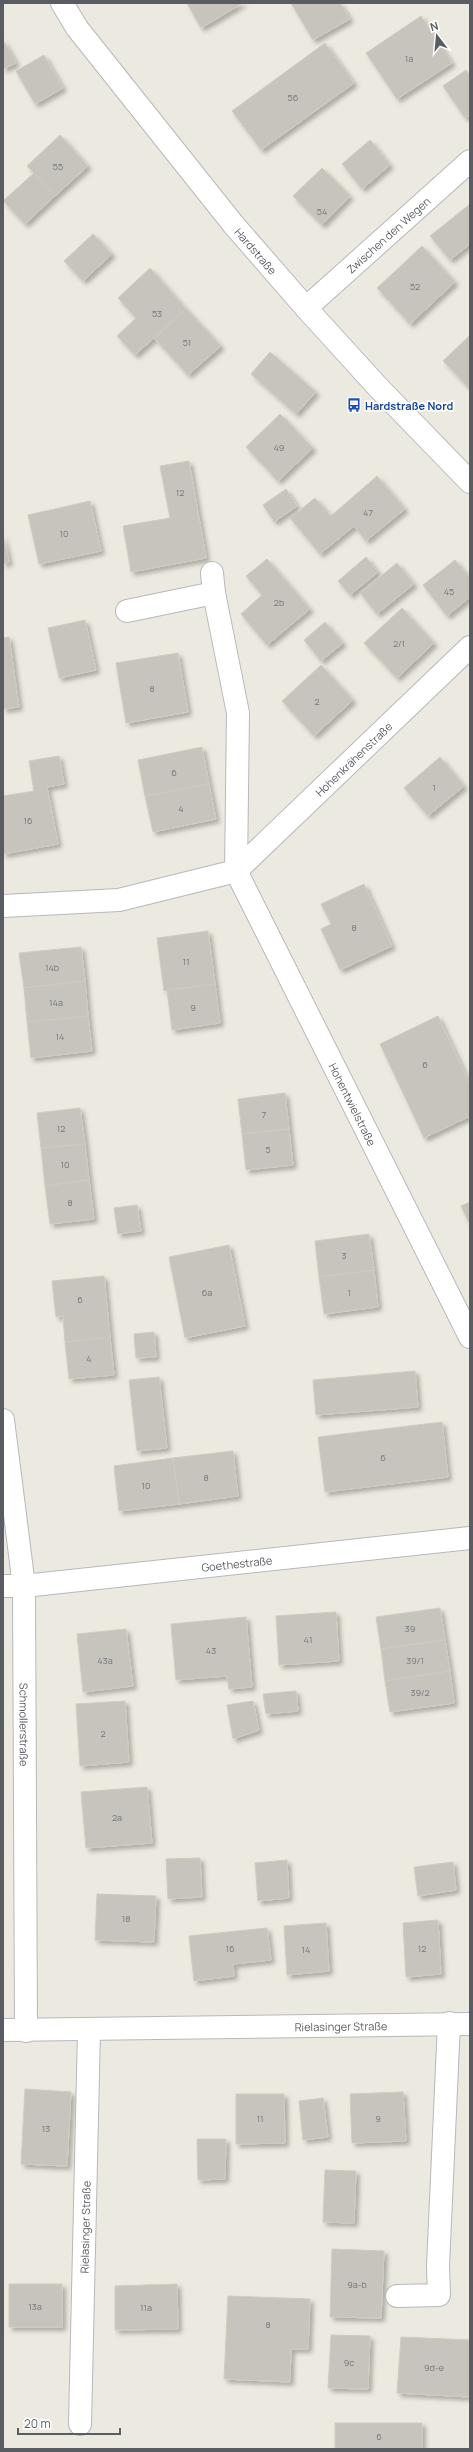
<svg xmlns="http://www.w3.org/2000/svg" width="473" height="2452" viewBox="0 0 473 2452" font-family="Manrope,sans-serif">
  <defs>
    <filter id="shadow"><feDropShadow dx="3.5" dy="3.5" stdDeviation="2" flood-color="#0004"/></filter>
  </defs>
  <rect width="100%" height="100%" fill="#eceae0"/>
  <g fill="#c7c4bd" stroke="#d1cbbe" filter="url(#shadow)">
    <polygon points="187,3 243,3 201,28"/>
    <polygon points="291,3 340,3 350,19 313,40"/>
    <polygon points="421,16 452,63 397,99 366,53"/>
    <polygon points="3,40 16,63 3,69"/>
    <polygon points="325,43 354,83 261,150 232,111"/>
    <polygon points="44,55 63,88 35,104 16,71"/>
    <polygon points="466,70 470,76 470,115 465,118 443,86"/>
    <polygon points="60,135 88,166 55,196 27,166"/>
    <polygon points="370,140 390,165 362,189 342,164"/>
    <polygon points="322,168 350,196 322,225 293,196"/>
    <polygon points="34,173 55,196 25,224 3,201"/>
    <polygon points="470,204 470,244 450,260 430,236"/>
    <polygon points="93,234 112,254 83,281 64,261"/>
    <polygon points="422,246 455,282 410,324 377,288"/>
    <polygon points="150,268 186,309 135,355 117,336 136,318 118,298"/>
    <polygon points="186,309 221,346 188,375 154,338"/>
    <polygon points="470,335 470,389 443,361"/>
    <polygon points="270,352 316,392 296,414 251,374"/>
    <polygon points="280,414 313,448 278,481 246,447"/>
    <polygon points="189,461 206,558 131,572 123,526 170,518 160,466"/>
    <polygon points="377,476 405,509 366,541 354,526 320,554 290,518 315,498 331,516"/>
    <polygon points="286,489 297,506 274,522 263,505"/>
    <polygon points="90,501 101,551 39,564 28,515"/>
    <polygon points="3,535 9,562 3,564"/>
    <polygon points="366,557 378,572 350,595 338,581"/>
    <polygon points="267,559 310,609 267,645 241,614 262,595 246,576"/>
    <polygon points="455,560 470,578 470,597 447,616 423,585"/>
    <polygon points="397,563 414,584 377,614 360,593"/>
    <polygon points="402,608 434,643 397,678 364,643"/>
    <polygon points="85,620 96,670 59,678 48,628"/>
    <polygon points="325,622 343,643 321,661 304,640"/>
    <polygon points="9,637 19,707 3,709 3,638"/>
    <polygon points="178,653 188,712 126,723 116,663"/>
    <polygon points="321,665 353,700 314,736 282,701"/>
    <polygon points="202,747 209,784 145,796 138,760"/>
    <polygon points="59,756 64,784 47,787 58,844 3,854 3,796 34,791 29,761"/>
    <polygon points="440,757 464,786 428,816 404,788"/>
    <polygon points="209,784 216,819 153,832 145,796"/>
    <polygon points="364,884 392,946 340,970 321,929 331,924 321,904"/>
    <polygon points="208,931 215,984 164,991 157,938"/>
    <polygon points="81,947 85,981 24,988 19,953"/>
    <polygon points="85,981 88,1016 27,1022 24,988"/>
    <polygon points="215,984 220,1023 172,1030 167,990"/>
    <polygon points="88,1016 92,1051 31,1058 27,1022"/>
    <polygon points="438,1016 470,1085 470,1116 424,1138 380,1044"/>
    <polygon points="285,1093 289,1129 242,1134 238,1099"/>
    <polygon points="80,1108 85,1144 41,1148 37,1113"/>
    <polygon points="289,1129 293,1165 246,1170 242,1134"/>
    <polygon points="85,1144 89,1180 45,1186 41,1148"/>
    <polygon points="89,1180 94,1219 50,1224 45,1186"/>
    <polygon points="470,1202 470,1225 461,1206"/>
    <polygon points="137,1205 141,1231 118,1234 114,1208"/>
    <polygon points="369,1234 374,1270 319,1277 315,1241"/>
    <polygon points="229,1245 245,1326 185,1338 169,1257"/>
    <polygon points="374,1270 378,1307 324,1314 319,1277"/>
    <polygon points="104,1276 110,1337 65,1342 63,1316 56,1317 52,1281"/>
    <polygon points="154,1332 156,1357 136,1358 134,1334"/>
    <polygon points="110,1337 114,1375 69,1379 65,1342"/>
    <polygon points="415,1371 418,1407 316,1415 313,1380"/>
    <polygon points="159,1377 167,1448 137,1451 129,1380"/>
    <polygon points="442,1422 448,1477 325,1492 318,1437"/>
    <polygon points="233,1451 238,1496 179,1504 173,1458"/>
    <polygon points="173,1458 179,1504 119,1511 114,1466"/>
    <polygon points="440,1608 445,1640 381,1649 376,1617"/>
    <polygon points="336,1612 339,1661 279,1665 276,1616"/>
    <polygon points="246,1617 252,1687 229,1689 227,1676 176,1680 171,1624"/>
    <polygon points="126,1629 133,1686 83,1692 77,1634"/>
    <polygon points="445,1640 450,1671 385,1681 381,1649"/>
    <polygon points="450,1671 454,1703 390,1712 385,1681"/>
    <polygon points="296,1691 298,1711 266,1714 263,1694"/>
    <polygon points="125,1701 129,1762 80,1766 76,1704"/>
    <polygon points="253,1701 259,1730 233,1739 227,1705"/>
    <polygon points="147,1787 152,1843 86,1848 81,1792"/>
    <polygon points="200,1858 202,1897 168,1899 166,1859"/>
    <polygon points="287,1860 289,1898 258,1901 255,1863"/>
    <polygon points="453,1862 456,1890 418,1896 414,1867"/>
    <polygon points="97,1894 156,1896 154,1942 95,1940"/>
    <polygon points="438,1920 441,1974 406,1977 403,1923"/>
    <polygon points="326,1923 329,1971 287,1975 284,1926"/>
    <polygon points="267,1928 271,1960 233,1964 234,1976 194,1981 189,1936"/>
    <polygon points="25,2089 71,2092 67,2166 21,2164"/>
    <polygon points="403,2092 406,2141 352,2143 350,2094"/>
    <polygon points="236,2094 284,2094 285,2143 236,2144"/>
    <polygon points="323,2098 328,2137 303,2140 299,2101"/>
    <polygon points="197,2139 226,2139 225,2179 198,2180"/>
    <polygon points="325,2170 356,2171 354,2223 323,2222"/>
    <polygon points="332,2249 384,2251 381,2318 330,2317"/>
    <rect x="9" y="2284" width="53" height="43"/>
    <polygon points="177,2284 178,2329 115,2330 115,2286"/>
    <polygon points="228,2296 310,2299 308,2349 291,2349 290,2382 224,2379"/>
    <polygon points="331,2335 370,2336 368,2389 328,2388"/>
    <polygon points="401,2337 470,2340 470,2397 397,2393"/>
    <rect x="335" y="2423" width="87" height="26"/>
  </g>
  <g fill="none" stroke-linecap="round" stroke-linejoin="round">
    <defs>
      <g id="street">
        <path id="s1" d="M62,3l15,25 156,196 73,84 70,77 94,97"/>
        <path id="s2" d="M306,308l164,-147"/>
        <polyline points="212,573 214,593"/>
        <path id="s3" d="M127,611l87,-18 24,120 -2,158 234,466"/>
        <path id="s4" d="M3,906l116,-6 117,-29 234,-224"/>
        <path id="s5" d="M3,1420l21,166 2,445"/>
        <path id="s6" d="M3,1586h21l446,-48"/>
        <path id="s7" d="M3,2030l467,-6"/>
        <polyline points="397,2296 439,2295 438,2266 449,2023"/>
        <path id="s8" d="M80,2424l9,-394"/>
      </g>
    </defs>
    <use href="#street" stroke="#b6b8bd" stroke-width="24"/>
    <use href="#street" stroke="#fff" stroke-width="22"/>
  </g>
  <defs>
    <symbol id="bus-bare" viewBox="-9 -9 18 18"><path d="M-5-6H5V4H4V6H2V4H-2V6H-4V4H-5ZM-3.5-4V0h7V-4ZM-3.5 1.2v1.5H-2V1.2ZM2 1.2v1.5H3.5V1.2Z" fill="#1a4fb4" stroke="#fff" stroke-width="2.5" paint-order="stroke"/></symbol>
  </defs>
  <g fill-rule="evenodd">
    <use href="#bus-bare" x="344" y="395" width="20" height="20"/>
  </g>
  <g text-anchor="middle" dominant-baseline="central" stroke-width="3.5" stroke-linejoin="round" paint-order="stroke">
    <g font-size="9" fill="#747779">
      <text x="409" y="58">1a</text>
      <text x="293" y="97">56</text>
      <text x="58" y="166">55</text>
      <text x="322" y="211">54</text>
      <text x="415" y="286">52</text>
      <text x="157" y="313">53</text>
      <text x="187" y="342">51</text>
      <text x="279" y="447">49</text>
      <text x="180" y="492">12</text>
      <text x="368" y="512">47</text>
      <text x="64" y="533">10</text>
      <text x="449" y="591">45</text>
      <text x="279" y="602">2b</text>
      <text x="399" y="643">2/1</text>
      <text x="152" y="688">8</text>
      <text x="317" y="701">2</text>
      <text x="174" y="772">6</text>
      <text x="434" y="787">1</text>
      <text x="181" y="808">4</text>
      <text x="28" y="820">16</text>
      <text x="354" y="927">8</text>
      <text x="186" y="961">11</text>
      <text x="52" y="967">14b</text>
      <text x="56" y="1002">14a</text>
      <text x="193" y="1007">9</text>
      <text x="60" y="1036">14</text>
      <text x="425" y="1064">6</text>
      <text x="264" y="1114">7</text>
      <text x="61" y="1128">12</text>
      <text x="268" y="1149">5</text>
      <text x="65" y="1164">10</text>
      <text x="70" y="1202">8</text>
      <text x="344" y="1255">3</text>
      <text x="207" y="1292">6a</text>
      <text x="349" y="1292">1</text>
      <text x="80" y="1299">6</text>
      <text x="89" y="1358">4</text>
      <text x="383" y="1457">6</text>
      <text x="206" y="1477">8</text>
      <text x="146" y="1485">10</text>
      <text x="410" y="1628">39</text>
      <text x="308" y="1639">41</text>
      <text x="211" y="1650">43</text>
      <text x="105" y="1660">43a</text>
      <text x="415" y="1660">39/1</text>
      <text x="420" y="1692">39/2</text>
      <text x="103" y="1733">2</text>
      <text x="117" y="1817">2a</text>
      <text x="126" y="1918">18</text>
      <text x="230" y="1948">16</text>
      <text x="422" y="1948">12</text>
      <text x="306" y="1949">14</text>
      <text x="260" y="2118">11</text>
      <text x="378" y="2118">9</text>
      <text x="46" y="2128">13</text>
      <text x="357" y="2284">9a-b</text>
      <text x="35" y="2306">13a</text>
      <text x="146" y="2307">11a</text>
      <text x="268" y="2324">8</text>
      <text x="349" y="2362">9c</text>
      <text x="434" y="2367">9d-e</text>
      <text x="379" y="2436">6</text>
    </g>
    <g font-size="11" fill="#595d62" stroke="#fff">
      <text stroke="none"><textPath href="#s2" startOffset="110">Zwischen den Wegen</textPath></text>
      <text stroke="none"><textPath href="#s1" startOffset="315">Hardstraße</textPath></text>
      <text stroke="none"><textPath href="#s4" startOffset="399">Hohenkrähenstraße</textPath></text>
      <text stroke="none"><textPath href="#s3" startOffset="630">Hohentwielstraße</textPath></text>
      <text stroke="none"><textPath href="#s6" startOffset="235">Goethestraße</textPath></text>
      <text stroke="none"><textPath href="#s5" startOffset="306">Schmollerstraße</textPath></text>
      <text stroke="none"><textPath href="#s7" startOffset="338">Rielasinger Straße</textPath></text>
      <text stroke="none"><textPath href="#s8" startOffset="197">Rielasinger Straße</textPath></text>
    </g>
    <g font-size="11" font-weight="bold" fill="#164399" stroke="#fff" text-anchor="start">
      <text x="365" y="405">Hardstraße Nord</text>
    </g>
  </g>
  <rect width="473" height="2452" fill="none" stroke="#595d62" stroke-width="8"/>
  <g transform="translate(437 36) rotate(344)" stroke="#ffffff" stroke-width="3" paint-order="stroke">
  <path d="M0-3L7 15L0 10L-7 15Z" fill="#595d62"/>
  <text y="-6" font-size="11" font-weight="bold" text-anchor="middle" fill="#595d62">N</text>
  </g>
  <path d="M18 2428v6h102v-6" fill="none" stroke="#595d62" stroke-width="2"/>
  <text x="24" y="2428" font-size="12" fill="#595d62" stroke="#ffffff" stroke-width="3" paint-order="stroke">20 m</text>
</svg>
